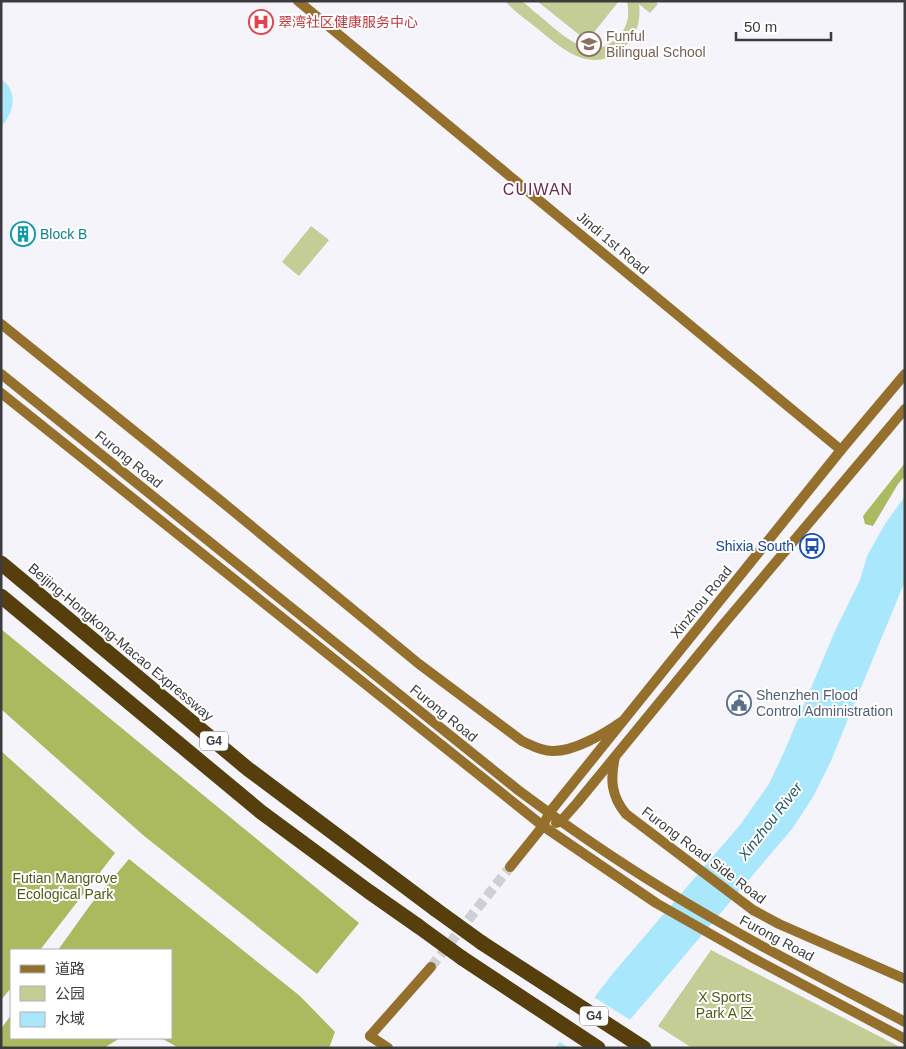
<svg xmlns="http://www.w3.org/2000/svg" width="906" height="1049" viewBox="0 0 906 1049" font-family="Helvetica,'Noto Sans SC',sans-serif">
  <rect width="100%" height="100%" fill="#f4f4fa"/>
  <g fill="#c3cd95">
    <path d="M505,1c5,0 11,-1 16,0 5,2 11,9 15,12 23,18 53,53 82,24 10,-10 12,-23 9,-36h27l4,3 -8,9 -11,-9c2,16 -2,31 -14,42 -31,31 -62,4 -87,-17 -11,-9 -23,-17 -33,-28z"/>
    <polygon points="537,1 619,1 587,41"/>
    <polygon points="311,226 329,240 299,276 282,262"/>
    <polygon points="711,950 902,1048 692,1048 658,1026"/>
  </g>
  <g fill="#abb95f">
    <polygon points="905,463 905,476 898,484 873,526 865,524 863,516"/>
    <polygon points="1,629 359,923 317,974 143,835 1,709"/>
    <polygon points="1,751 115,853 40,950 11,950 11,988 1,1000"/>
    <polygon points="129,859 300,996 335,1032 329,1048 179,1048 161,1038 171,1038 171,950 58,950 91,904"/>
    <polygon points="11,1015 11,1038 120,1038 104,1048 1,1048 1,1029"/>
  </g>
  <g fill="#a9e7fd">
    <path d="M1,79c18,13 13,33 0,48z"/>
    <polygon points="905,496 905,581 830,763 813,797 792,829 606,1048 555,1048 614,972 740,825 769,784 784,752 835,631 860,580 867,556 885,524"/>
  </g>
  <polygon fill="#f4f4fa" points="592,996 632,1021 610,1048 569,1048 557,1040"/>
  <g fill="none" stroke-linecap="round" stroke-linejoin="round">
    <polyline stroke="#cfcfd5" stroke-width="10" stroke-dasharray="10 5" stroke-linecap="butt" points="431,967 510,867"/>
    <g stroke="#94702c" stroke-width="10">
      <polyline points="298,1 841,450"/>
      <path d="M1,324l220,177 198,163 103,77c9,4 19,10 30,10 21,1 52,-17 69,-29"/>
      <path d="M1,374l517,416c47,35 96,69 147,100 78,48 159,89 240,132"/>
      <polyline points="1,393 543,826 656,903 751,957 905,1039"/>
      <path d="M615,757c-5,22 -4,39 11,57l127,96 26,14 126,55"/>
      <polyline points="556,823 561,821 577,803 722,626 905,409"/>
      <polyline points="510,867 543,826 549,813 841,450 905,374"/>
      <polyline points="370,1036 431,967"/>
      <polyline points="370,1036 388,1048"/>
    </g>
    <g stroke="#563e0d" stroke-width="15">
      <polyline points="1,563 248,769 435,909"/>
      <polyline points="1,596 261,812 368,891 418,926"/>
      <polyline points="482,943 644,1048"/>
      <polyline points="462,958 598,1048"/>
    </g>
    <g stroke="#563e0d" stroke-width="15">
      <polyline points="435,909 482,943"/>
      <polyline points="418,926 462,958"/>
    </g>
  </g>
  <defs>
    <symbol id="hospital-ring" viewBox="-11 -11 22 22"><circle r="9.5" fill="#fff" stroke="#e0444e" stroke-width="1.5"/><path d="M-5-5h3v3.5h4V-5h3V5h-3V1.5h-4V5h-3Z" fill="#e0444e"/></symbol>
    <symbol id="school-ring" viewBox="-11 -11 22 22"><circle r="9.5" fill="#fff" stroke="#8d6e63" stroke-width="1.5"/><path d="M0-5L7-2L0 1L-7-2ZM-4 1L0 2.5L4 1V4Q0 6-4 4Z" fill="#8d6e63"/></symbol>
    <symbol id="building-ring" viewBox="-11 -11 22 22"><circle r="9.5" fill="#fff" stroke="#0f9aa8" stroke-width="1.5"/><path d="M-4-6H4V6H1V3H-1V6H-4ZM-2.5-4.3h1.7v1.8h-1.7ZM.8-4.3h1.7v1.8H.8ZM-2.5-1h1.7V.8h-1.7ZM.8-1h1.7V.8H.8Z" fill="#0f9aa8"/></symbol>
    <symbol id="bus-ring" viewBox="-11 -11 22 22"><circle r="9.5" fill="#fff" stroke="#1a4fb4" stroke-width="1.5"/><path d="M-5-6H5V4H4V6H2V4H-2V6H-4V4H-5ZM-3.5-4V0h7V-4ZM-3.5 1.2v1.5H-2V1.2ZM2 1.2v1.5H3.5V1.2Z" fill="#1a4fb4"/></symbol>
    <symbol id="civic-ring" viewBox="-11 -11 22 22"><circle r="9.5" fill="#fff" stroke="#5c6f8a" stroke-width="1.5"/><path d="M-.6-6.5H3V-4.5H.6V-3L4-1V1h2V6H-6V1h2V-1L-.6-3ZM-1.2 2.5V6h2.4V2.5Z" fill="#5c6f8a"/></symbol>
  </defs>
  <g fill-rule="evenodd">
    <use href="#hospital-ring" x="247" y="8" width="28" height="28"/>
    <use href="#school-ring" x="575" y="30" width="28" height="28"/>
    <use href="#building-ring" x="9" y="220" width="28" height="28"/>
    <use href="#bus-ring" x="798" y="532" width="28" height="28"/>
    <use href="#civic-ring" x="725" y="689" width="28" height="28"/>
  </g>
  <g text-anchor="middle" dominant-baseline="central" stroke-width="4" stroke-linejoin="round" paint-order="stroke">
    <g fill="#fff" stroke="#767679" stroke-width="1">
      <rect x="200" y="731.5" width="28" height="19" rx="4"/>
      <rect x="580" y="1006.5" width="28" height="19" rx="4"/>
    </g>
    <g font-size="12" font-weight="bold" fill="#3c3c3f">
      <text x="214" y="741">G4</text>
      <text x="594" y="1016">G4</text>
    </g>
    <g font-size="14" fill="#be3a42" stroke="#fff" text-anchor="start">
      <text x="278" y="22">翠湾社区健康服务中心</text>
    </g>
    <g font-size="14" fill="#785e54" stroke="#fff" text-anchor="start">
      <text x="606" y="36">Funful<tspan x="606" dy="16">Bilingual School</tspan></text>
    </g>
    <g font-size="14" fill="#0d838f" stroke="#fff" text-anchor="start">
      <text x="40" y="234">Block B</text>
    </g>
    <g font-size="14" fill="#3c3c3f" stroke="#fff">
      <text transform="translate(613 243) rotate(40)">Jindi 1st Road</text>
      <text transform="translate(129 459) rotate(39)">Furong Road</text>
      <text transform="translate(701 602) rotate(-51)">Xinzhou Road</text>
      <text transform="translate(121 642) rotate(40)">Beijing-Hongkong-Macao Expressway</text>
      <text transform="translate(444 713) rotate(39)">Furong Road</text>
      <text transform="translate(704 855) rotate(37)">Furong Road Side Road</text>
      <text transform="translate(777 938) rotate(28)">Furong Road</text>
    </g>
    <g font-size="14" fill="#164399" stroke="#fff" text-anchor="end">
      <text x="794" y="546">Shixia South</text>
    </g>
    <g font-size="14" fill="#4e5e75" stroke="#fff" text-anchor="start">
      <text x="756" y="695">Shenzhen Flood<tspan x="756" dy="16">Control Administration</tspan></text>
    </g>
    <g font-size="14" fill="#515a18" stroke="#fff">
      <text x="65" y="878">Futian Mangrove<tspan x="65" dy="16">Ecological Park</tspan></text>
      <text x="725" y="997">X Sports<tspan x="725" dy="16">Park A 区</tspan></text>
    </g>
    <g font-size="15" font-style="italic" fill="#275868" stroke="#fff">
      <text transform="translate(770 821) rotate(-52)">Xinzhou River</text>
    </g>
    <g font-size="16" letter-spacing="1" fill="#682a4f" stroke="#fff">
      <text x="538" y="189">CUIWAN</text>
    </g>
  </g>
  <rect width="906" height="1049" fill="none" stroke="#3c3c3f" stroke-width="5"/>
  <rect x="10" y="949" width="162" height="90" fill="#ffffff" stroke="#b1b1b2"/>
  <rect x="20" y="965" width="25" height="8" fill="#94702c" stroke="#b1b1b2"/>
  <text x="55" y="974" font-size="15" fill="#3c3c3f">道路</text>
  <rect x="20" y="986" width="25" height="15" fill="#c3cd95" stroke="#b1b1b2"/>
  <text x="55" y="999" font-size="15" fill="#3c3c3f">公园</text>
  <rect x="20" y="1012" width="25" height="15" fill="#a9e7fd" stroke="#b1b1b2"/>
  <text x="55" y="1024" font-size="15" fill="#3c3c3f">水域</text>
  <path d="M736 32v8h95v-8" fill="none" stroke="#3c3c3f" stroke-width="2.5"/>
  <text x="744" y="32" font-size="15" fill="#3c3c3f" stroke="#ffffff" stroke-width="4" paint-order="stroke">50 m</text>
</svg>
